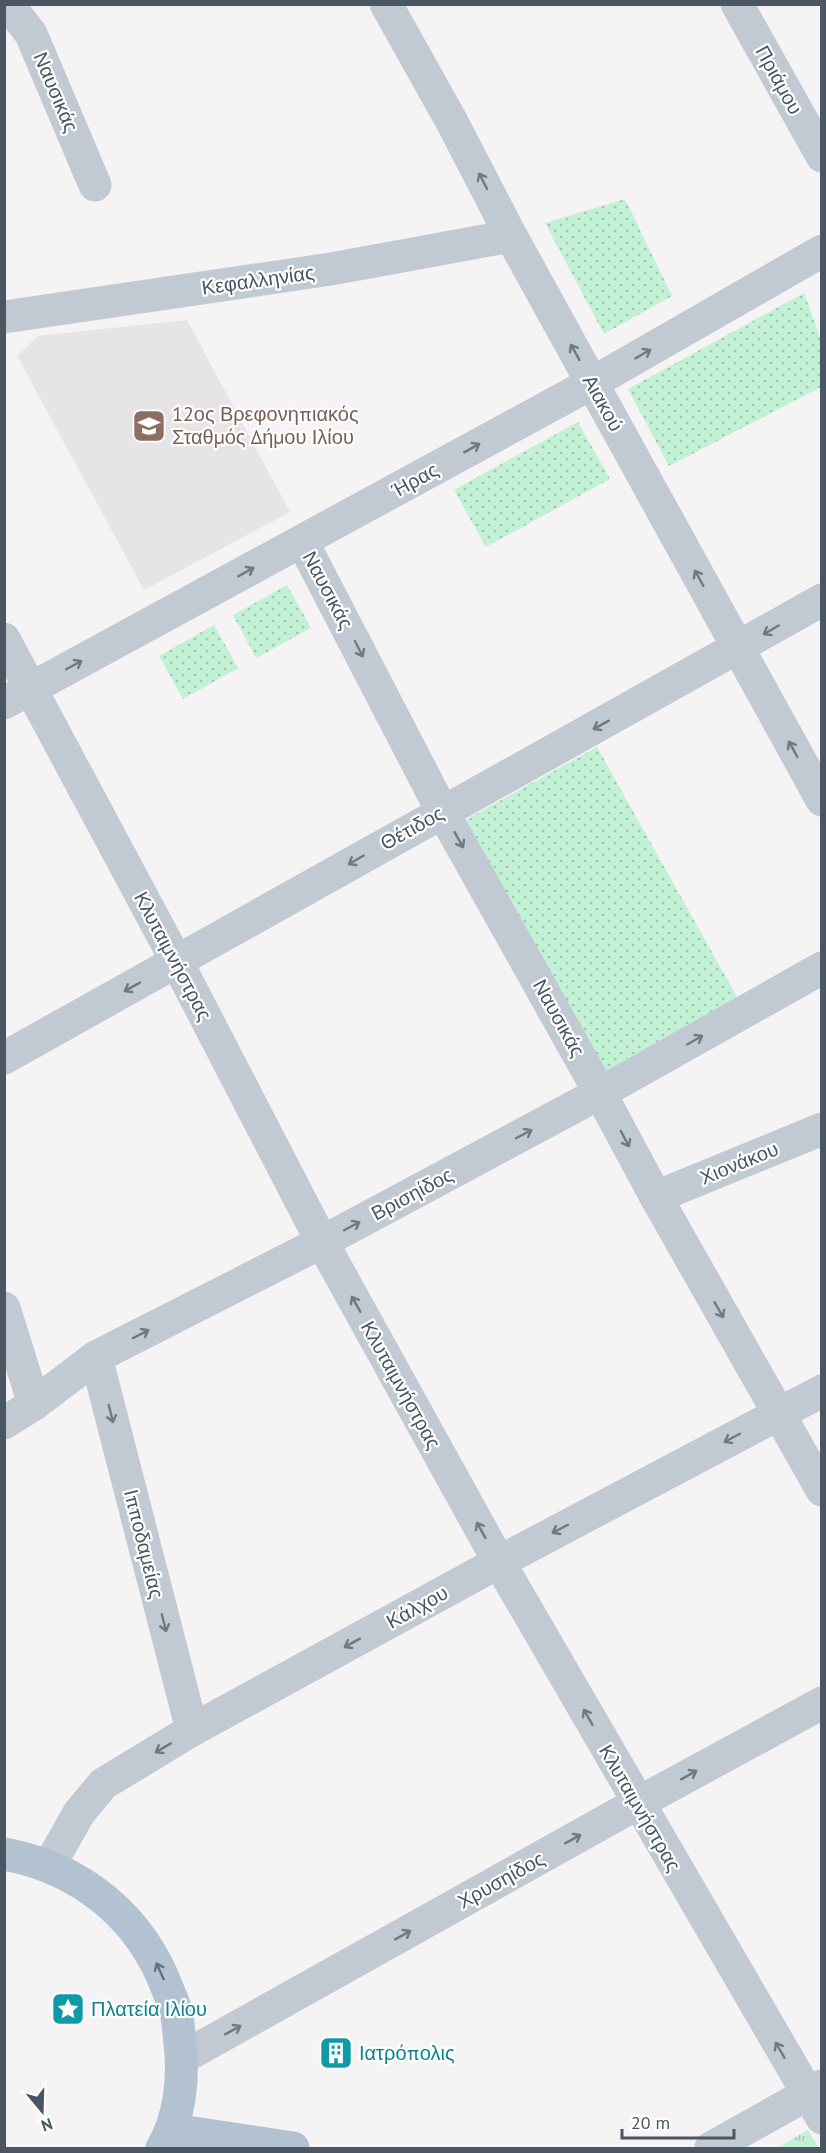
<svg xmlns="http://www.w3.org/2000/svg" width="826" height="2153" viewBox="0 0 826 2153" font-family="'PT Sans',sans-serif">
  <defs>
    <pattern id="grass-tufts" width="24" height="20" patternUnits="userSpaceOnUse" patternTransform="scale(1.5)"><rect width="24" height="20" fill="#c3f1d5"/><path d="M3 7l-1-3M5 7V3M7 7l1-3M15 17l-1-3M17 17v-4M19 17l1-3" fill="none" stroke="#a0c6b0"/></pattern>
    <pattern id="park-dots" width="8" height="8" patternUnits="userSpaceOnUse" patternTransform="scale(1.5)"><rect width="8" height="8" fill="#c3f1d5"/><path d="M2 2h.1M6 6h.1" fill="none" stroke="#a0c6b0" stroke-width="1.8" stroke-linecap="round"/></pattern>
  </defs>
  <rect width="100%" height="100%" fill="#f5f3f3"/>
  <polygon fill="#e6e4e5" points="187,320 290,512 144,590 17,356 37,336"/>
  <polygon fill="url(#grass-tufts)" points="808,2130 819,2148 777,2148"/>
  <g fill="url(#park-dots)">
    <polygon points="625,199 672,296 604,334 545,223"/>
    <polygon points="804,293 821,340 821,387 669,466 628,389"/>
    <polygon points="578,422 610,479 486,547 454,490"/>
    <polygon points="287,585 311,628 256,658 233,615"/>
    <polygon points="214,625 238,668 183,699 159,656"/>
    <polygon points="597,747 737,997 605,1071 465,820"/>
  </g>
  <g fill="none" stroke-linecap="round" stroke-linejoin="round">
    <g stroke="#c1cad2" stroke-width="33">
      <polyline points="8,4 31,34 95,185"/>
      <polyline points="386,4 452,122 511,236 822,800"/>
      <polyline points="737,4 822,156"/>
      <polyline points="4,317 331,269 511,236"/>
      <polyline points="302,541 442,811 600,1093 656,1197 822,1490"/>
      <polyline points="4,639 177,962 322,1242 499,1562 822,2118"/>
      <polyline points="4,703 592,383 822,251"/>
      <polyline points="4,1058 822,600"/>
      <polyline points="656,1197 822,1129"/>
      <polyline points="4,1308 34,1404"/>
      <polyline points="96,1357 192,1730"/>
      <polyline points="4,1423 34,1404 96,1357 322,1242 600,1093 822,968"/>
      <polyline points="49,1866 79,1813 103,1784 192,1730 499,1562 822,1391"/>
      <polyline points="182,2058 638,1803 822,1703"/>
      <polyline points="711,2148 822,2086"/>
    </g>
    <g stroke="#b3c2d1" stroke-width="33">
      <path d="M4,1854c77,14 137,63 164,136 3,7 6,14 8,21 2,10 3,21 4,32 4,35 0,75 -18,105"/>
      <polyline points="173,2130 293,2148"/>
    </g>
  </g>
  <defs><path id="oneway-shaft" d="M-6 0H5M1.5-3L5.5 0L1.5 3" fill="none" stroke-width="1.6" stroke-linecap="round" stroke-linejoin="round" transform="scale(1.5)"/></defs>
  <g stroke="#6e7983">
    <use href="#oneway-shaft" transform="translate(483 181) rotate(-117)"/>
    <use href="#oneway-shaft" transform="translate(575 352) rotate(-119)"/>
    <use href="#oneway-shaft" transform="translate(643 354) rotate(-30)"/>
    <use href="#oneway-shaft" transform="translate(472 448) rotate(-29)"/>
    <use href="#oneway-shaft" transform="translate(246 572) rotate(-29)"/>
    <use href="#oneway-shaft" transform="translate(699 578) rotate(-119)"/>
    <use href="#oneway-shaft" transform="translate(771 630) rotate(150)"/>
    <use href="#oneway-shaft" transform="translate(359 649) rotate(63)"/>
    <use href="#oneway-shaft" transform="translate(74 665) rotate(-28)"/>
    <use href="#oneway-shaft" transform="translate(601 725) rotate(151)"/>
    <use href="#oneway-shaft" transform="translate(793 749) rotate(-119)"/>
    <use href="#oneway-shaft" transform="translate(459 840) rotate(61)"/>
    <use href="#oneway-shaft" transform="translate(356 860) rotate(150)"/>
    <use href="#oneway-shaft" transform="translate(132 987) rotate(151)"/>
    <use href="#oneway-shaft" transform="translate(695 1040) rotate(-30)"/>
    <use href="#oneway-shaft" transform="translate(524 1134) rotate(-28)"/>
    <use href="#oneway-shaft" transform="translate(625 1139) rotate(62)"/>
    <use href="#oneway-shaft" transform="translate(352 1226) rotate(-28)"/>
    <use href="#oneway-shaft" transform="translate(356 1304) rotate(-119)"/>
    <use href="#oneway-shaft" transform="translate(719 1310) rotate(60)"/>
    <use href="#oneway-shaft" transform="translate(141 1334) rotate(-27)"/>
    <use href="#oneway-shaft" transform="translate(111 1414) rotate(76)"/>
    <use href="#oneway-shaft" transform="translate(732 1438) rotate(152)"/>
    <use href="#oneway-shaft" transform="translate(560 1529) rotate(152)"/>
    <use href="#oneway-shaft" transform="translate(481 1530) rotate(-119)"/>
    <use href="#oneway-shaft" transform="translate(164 1623) rotate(76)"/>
    <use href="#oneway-shaft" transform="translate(352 1643) rotate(151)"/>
    <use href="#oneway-shaft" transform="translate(588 1717) rotate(-120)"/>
    <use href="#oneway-shaft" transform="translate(163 1748) rotate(149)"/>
    <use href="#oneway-shaft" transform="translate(689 1775) rotate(-29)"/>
    <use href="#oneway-shaft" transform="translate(573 1839) rotate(-29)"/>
    <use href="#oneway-shaft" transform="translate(403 1935) rotate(-29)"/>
    <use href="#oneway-shaft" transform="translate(233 2030) rotate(-29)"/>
    <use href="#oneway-shaft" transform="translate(780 2050) rotate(-120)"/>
  </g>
  <use stroke="#64717d" href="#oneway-shaft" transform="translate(160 1971) rotate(-114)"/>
  <defs>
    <symbol id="school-square" viewBox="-11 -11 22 22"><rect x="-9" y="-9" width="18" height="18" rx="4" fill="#8d6e63" stroke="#fff"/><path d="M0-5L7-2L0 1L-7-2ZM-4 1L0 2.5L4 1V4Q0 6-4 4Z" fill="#fff"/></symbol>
    <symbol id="sight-square" viewBox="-11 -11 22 22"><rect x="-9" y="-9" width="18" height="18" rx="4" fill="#0f9aa8" stroke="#fff"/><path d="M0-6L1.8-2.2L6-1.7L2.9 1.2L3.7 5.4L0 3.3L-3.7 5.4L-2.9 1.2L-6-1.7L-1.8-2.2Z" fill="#fff"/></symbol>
    <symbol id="building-square" viewBox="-11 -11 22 22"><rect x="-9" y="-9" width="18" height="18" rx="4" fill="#0f9aa8" stroke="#fff"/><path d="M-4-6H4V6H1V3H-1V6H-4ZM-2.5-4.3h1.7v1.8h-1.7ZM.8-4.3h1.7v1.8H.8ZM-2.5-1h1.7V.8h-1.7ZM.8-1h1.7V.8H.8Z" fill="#fff"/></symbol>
  </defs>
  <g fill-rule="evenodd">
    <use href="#school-square" x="130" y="407" width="38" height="38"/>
    <use href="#sight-square" x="49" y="1990" width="38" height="38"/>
    <use href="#building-square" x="317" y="2034" width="38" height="38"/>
  </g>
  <g text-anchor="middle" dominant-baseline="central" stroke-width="4.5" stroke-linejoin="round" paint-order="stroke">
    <g font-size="20" fill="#4a5661" stroke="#fff">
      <text transform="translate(779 80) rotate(61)">Πριάμου</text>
      <text transform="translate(56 92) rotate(67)">Ναυσικάς</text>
      <text transform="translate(258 280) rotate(-8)">Κεφαλληνίας</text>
      <text transform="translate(603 403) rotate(61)">Αιακού</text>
      <text transform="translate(415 480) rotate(-29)">Ήρας</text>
      <text transform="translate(328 590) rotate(62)">Ναυσικάς</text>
      <text transform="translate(412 828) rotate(-29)">Θέτιδος</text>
      <text transform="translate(173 956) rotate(62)">Κλυταιμνήστρας</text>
      <text transform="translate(559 1018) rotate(61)">Ναυσικάς</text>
      <text transform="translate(739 1163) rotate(-22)">Χιονάκου</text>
      <text transform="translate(412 1194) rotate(-28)">Βρισηίδος</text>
      <text transform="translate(401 1385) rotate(61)">Κλυταιμνήστρας</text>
      <text transform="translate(144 1544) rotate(76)">Ιπποδαμείας</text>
      <text transform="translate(417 1607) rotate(-29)">Κάλχου</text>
      <text transform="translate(640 1808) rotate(60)">Κλυταιμνήστρας</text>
      <text transform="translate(501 1880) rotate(-29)">Χρυσηίδος</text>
    </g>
    <g font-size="20" fill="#785e54" stroke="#fff" text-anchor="start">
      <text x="172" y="414">12ος Βρεφονηπιακός<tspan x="172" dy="23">Σταθμός Δήμου Ιλίου</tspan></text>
    </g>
    <g font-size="20" fill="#0d838f" stroke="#fff" text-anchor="start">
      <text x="91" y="2009">Πλατεία Ιλίου</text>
      <text x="359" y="2053">Ιατρόπολις</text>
    </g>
  </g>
  <rect width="826" height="2153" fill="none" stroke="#4a5661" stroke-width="12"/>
  <g transform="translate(42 2111) rotate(161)" stroke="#ffffff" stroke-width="4.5" paint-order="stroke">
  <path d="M0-4.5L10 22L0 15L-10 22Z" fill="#4a5661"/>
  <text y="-9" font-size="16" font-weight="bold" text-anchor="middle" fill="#4a5661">N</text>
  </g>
  <path d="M622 2129v9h112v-9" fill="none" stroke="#4a5661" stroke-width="3"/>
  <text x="631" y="2129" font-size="18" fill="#4a5661" stroke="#ffffff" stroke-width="4.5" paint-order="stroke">20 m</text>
</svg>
